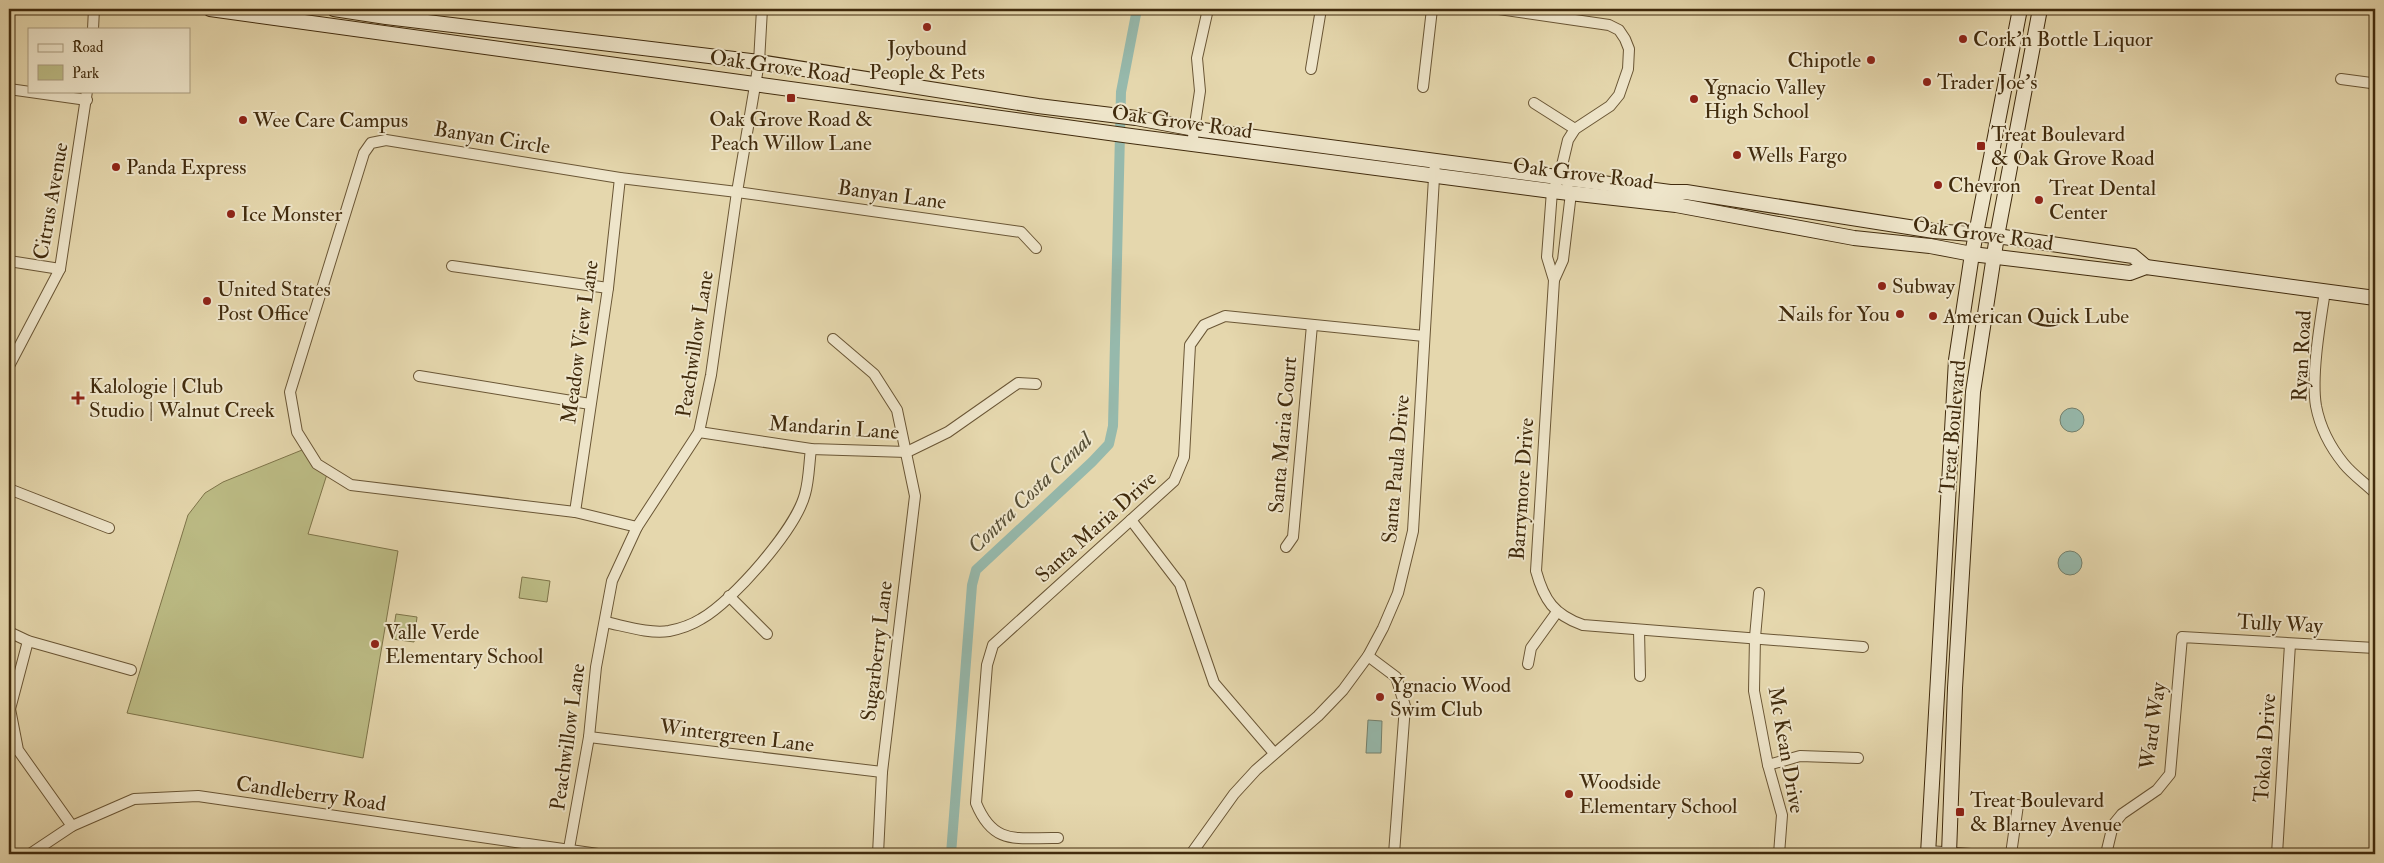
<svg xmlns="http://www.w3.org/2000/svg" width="2384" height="863" viewBox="0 0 2384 863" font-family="'IM FELL Double Pica',serif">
  <rect width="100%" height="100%" fill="#e5d7ad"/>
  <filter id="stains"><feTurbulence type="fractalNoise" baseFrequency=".004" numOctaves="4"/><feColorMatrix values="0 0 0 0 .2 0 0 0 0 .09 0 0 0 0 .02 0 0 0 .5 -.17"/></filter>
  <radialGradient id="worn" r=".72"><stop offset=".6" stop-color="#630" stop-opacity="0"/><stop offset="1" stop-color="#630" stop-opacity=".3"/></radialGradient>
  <g fill="#bcbc85" stroke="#7e7449">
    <polygon points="307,448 328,471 308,534 398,551 363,758 127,713 188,515 205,493 223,482"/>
    <polygon points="522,577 550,581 547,602 519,598"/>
    <polygon points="396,614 417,617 414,642 392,639"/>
  </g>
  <g fill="#96b9ac" stroke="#74806c">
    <circle cx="2072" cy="420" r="12"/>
    <circle cx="2070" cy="563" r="12"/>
    <polygon points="1368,720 1382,721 1381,753 1366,753"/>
  </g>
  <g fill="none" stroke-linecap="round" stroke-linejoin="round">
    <polyline stroke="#96b9ac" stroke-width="10" points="951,854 972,585 976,570 1092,462 1109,444 1113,426 1121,92 1137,9"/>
    <defs>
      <g id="street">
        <polyline points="1499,9 1609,25 1619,30 1625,39 1629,49 1628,69 1619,95 1610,106 1575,129 1568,140 1559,178 1552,191 1547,257 1554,280 1563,260 1571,193 1567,188"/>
        <polyline points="93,29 94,9"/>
        <polyline points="1311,69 1321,9"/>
        <polyline points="2341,79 2371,83 2375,87"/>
        <polyline points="1423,87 1432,9"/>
        <polyline points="9,89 87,100"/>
        <polyline points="1534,103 1575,129"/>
        <polyline points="1192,144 1200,91 1197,58 1208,9"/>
        <polyline points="9,261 60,269"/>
        <polyline points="452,266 608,288"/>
        <path d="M1554,280l-18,291c8,29 18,44 47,54l280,22"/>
        <path d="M2325,291c-5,32 -14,85 -9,115 4,21 15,42 28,58 9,11 21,19 31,29"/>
        <polyline points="833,339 874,374 897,410 915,496 882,772 878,854"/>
        <polyline points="9,366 60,269 87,91"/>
        <polyline points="419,376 590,404"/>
        <polyline points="699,432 811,449 907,452 948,432 1018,383 1036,384"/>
        <polyline points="9,489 109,528"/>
        <polyline points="575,512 608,288 620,178"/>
        <polyline points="1131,520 1180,584 1214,683 1274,753"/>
        <polyline points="637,527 575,512 351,485 317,464 297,432 290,392 364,153 371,143 386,140 620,178 737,192 1021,232 1036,248"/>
        <polyline points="1286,547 1293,537 1312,325"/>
        <polyline points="1759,593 1755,637 1754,691 1768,765 1782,815 1779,854"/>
        <polyline points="729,596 767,634"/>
        <path d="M605,622c20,4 44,12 64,9 10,-2 24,-7 32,-12 32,-18 95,-90 104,-125 4,-14 4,-30 6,-45"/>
        <polyline points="1639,630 1640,676"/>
        <polyline points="9,632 28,641 131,670"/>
        <polyline points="28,641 10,709 18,750 72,826"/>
        <polyline points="1368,656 1396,677 1405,706 1394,854"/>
        <polyline points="1528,664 1531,648 1557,612"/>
        <polyline points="589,737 882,772"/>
        <polyline points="1768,765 1800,756 1858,758"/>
        <path d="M1058,838c-40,-1 -64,9 -82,-35l11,-138 6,-20 181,-164 10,-24 6,-112 14,-20 21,-9 199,20"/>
        <polyline points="1928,851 1971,854"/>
        <polyline points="30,854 72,826 134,799 198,796 598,854"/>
        <polyline points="568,854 589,737 596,667 612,581 637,527 699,432 711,375 737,192 759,62 762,9"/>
        <polyline points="1191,854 1234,794 1256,770 1318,716 1343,690 1368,656 1383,628 1398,593 1413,531 1435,161"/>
        <polyline points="2011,854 2018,805"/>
        <polyline points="2106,854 2113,825 2122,814 2157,790 2170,774 2182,637 2375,648"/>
        <polyline points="2277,854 2290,644"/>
      </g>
      <g id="secondary">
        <polyline points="210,9 1131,136 1552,191 1676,205 1854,238 1930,246 1972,254 2130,273 2146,267 2375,298"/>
        <polyline points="334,9 386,17 759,62 1038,106 1136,118 1195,129 1670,192 1686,192 1934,231 1997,236 2133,256 2146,267"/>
        <polyline points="1928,854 1956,360 1972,254 2020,9"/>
        <polyline points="1949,854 1955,688 1973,392 1997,236 2040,9"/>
      </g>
    </defs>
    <use href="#street" stroke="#6a5635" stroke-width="12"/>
    <use href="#secondary" stroke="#412b0d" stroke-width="16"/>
    <use href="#street" stroke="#eee5ca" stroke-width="10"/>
    <use href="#secondary" stroke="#eee5ca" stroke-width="14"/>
  </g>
  <g fill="#8f2418" stroke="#eee5ca" stroke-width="2">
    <circle cx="927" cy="27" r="5"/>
    <circle cx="1963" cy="39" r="5"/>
    <circle cx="1871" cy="60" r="5"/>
    <circle cx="1927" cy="82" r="5"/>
    <rect x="786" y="93" width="10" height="10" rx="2.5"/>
    <circle cx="1694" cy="99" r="5"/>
    <circle cx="243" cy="120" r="5"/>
    <rect x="1976" y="141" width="10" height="10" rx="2.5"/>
    <circle cx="1737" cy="155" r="5"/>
    <circle cx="116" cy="167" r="5"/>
    <circle cx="1938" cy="185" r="5"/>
    <circle cx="2039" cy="200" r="5"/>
    <circle cx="231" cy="214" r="5"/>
    <circle cx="1882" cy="286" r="5"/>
    <circle cx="207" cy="301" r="5"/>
    <circle cx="1900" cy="314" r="5"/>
    <circle cx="1933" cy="316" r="5"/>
    <path d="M75.5 390.5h5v5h5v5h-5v5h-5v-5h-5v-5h5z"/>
    <circle cx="375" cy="644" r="5"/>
    <circle cx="1380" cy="697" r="5"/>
    <circle cx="1569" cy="794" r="5"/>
    <rect x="1955" y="807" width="10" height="10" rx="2.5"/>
  </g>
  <g text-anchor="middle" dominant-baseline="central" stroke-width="4" stroke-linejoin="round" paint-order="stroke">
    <g font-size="21" fill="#412b0d" stroke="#eee5ca" text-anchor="start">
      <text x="1973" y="39">Cork'n Bottle Liquor</text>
      <text x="927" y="48" text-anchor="middle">Joybound<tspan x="927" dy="24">People &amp; Pets</tspan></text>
      <text x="1861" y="60" text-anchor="end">Chipotle</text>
      <text x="1937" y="82">Trader Joe's</text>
      <text x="1704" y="87">Ygnacio Valley<tspan x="1704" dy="24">High School</tspan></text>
      <text x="791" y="119" text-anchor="middle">Oak Grove Road &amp;<tspan x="791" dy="24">Peach Willow Lane</tspan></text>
      <text x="253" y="120">Wee Care Campus</text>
      <text x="1991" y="134">Treat Boulevard<tspan x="1991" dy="24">&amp; Oak Grove Road</tspan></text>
      <text x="1747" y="155">Wells Fargo</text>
      <text x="126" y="167">Panda Express</text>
      <text x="1948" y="185">Chevron</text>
      <text x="2049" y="188">Treat Dental<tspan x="2049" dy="24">Center</tspan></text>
      <text x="241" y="214">Ice Monster</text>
      <text x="1892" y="286">Subway</text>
      <text x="217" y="289">United States<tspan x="217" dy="24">Post Office</tspan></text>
      <text x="1890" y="314" text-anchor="end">Nails for You</text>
      <text x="1943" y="316">American Quick Lube</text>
      <text x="89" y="386">Kalologie | Club<tspan x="89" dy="24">Studio | Walnut Creek</tspan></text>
      <text x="385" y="632">Valle Verde<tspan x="385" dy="24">Elementary School</tspan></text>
      <text x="1390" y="685">Ygnacio Wood<tspan x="1390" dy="24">Swim Club</tspan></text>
      <text x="1579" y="782">Woodside<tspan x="1579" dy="24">Elementary School</tspan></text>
      <text x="1970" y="800">Treat Boulevard<tspan x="1970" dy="24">&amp; Blarney Avenue</tspan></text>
    </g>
    <g font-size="21" fill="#412b0d" stroke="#eee5ca">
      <text transform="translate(780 67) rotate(8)">Oak Grove Road</text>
      <text transform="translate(1182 122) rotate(8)">Oak Grove Road</text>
      <text transform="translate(492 138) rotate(9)">Banyan Circle</text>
      <text transform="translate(1583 174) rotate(7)">Oak Grove Road</text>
      <text transform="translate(892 195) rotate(8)">Banyan Lane</text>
      <text transform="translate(51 201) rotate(-80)">Citrus Avenue</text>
      <text transform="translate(1983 234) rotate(8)">Oak Grove Road</text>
      <text transform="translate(580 342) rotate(-82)">Meadow View Lane</text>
      <text transform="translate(695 344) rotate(-81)">Peachwillow Lane</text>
      <text transform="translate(2302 356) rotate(-87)">Ryan Road</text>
      <text transform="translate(1953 427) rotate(-85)">Treat Boulevard</text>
      <text transform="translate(834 428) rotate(4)">Mandarin Lane</text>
      <text transform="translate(1283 435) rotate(-85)">Santa Maria Court</text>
      <text transform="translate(1396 469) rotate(-85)">Santa Paula Drive</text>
      <text transform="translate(1522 489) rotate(-86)">Barrymore Drive</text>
      <text transform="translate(1096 527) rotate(-42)">Santa Maria Drive</text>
      <text transform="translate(2280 624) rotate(3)">Tully Way</text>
      <text transform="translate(877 651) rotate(-83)">Sugarberry Lane</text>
      <text transform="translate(2153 726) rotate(-82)">Ward Way</text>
      <text transform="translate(737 736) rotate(7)">Wintergreen Lane</text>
      <text transform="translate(568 737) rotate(-82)">Peachwillow Lane</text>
      <text transform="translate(2265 748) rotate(-86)">Tokola Drive</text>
      <text transform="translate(1786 750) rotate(80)">Mc Kean Drive</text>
      <text transform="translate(311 794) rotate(8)">Candleberry Road</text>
    </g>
    <g font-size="22" font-style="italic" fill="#564e35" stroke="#eee5ca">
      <text transform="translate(1030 493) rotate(-44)">Contra Costa Canal</text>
    </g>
  </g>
  <rect width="2384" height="863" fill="none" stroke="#e5d7ad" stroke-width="30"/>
  <rect x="10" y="10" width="2364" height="843" fill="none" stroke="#412b0d" stroke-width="2.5"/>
  <rect x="15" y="15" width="2354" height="833" fill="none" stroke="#412b0d"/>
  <rect x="28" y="28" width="162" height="65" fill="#eee5ca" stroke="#a99b7e"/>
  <rect x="38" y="44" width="25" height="8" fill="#eee5ca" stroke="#a99b7e"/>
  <text x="72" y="52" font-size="15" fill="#412b0d">Road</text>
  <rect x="38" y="65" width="25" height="15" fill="#bcbc85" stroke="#a99b7e"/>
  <text x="72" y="78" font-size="15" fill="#412b0d">Park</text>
  <rect width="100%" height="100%" filter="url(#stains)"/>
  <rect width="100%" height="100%" fill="url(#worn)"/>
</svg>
